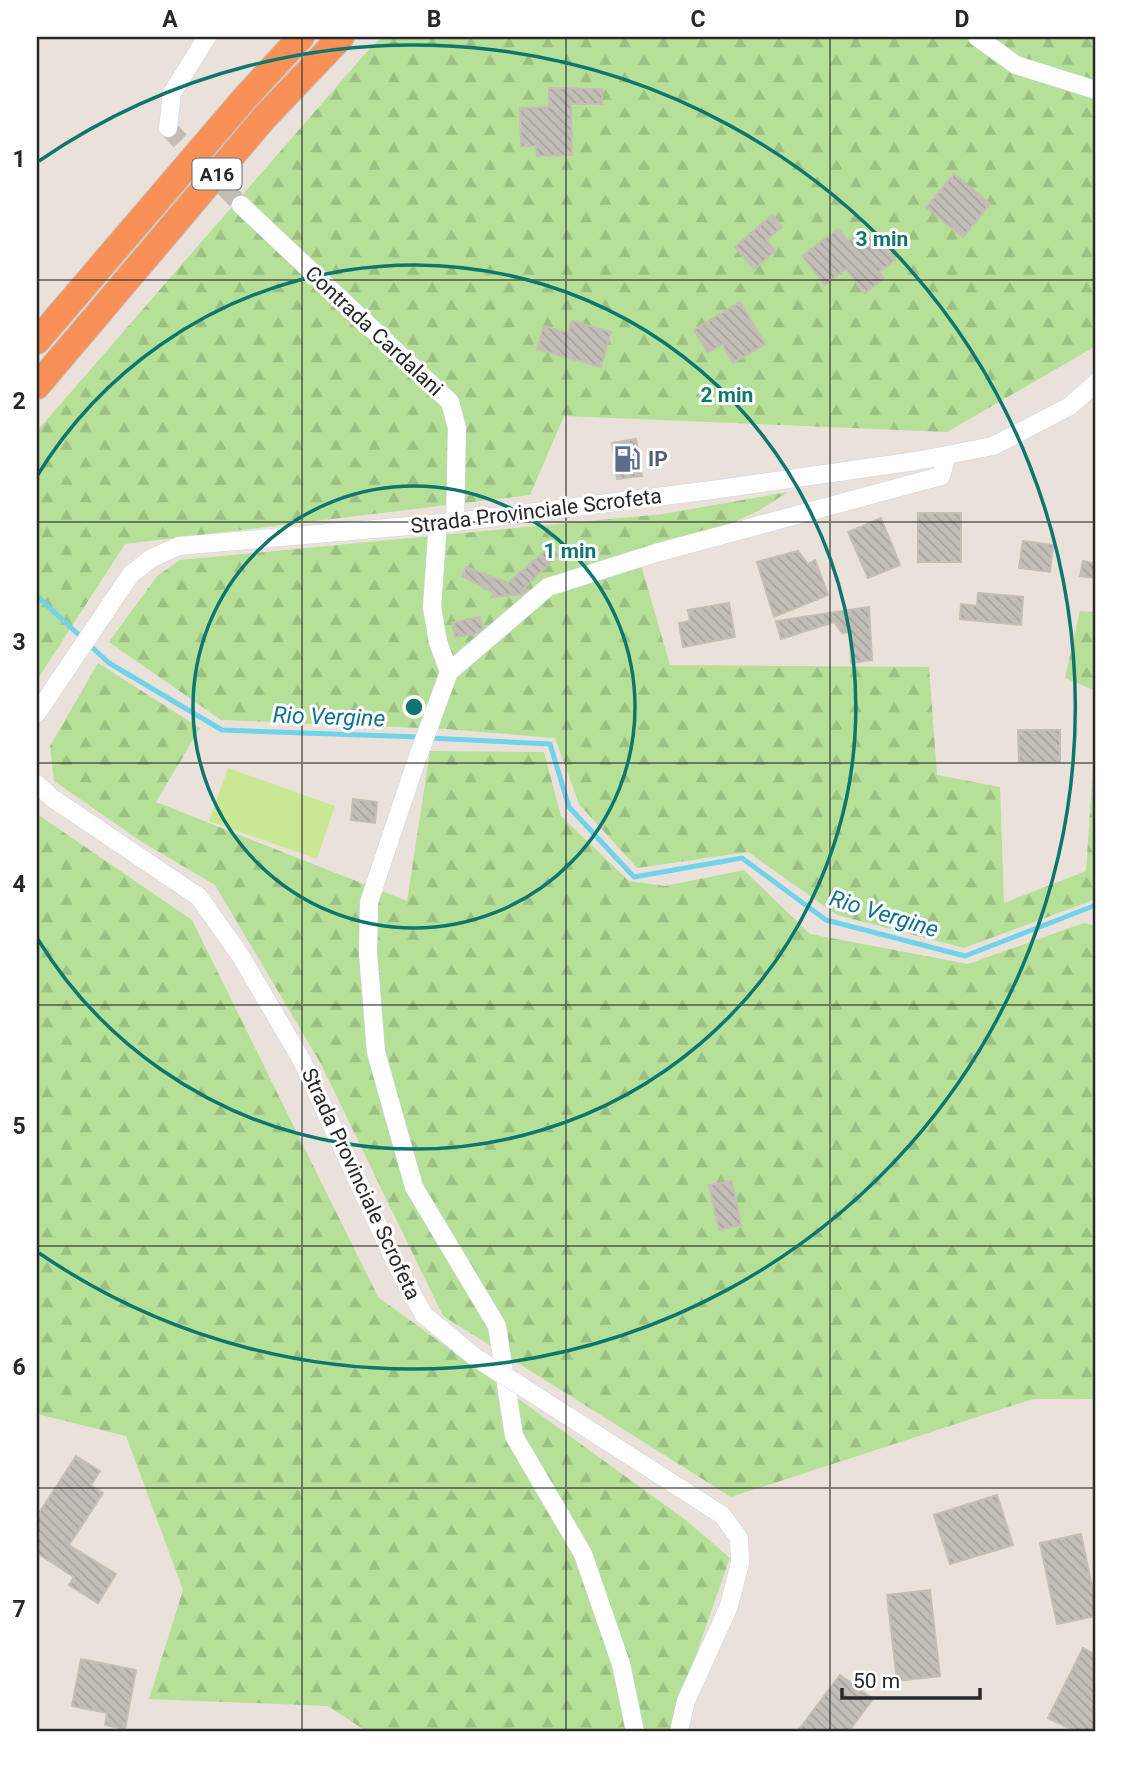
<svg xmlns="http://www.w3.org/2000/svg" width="1133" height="1768" viewBox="0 0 1133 1768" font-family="Roboto,sans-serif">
  <defs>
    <pattern id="forest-firs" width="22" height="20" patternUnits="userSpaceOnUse" patternTransform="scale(1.75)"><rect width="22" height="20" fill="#b6e098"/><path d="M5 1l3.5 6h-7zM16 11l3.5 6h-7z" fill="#9cc083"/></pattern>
    <pattern id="building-back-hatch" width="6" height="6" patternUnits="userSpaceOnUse" patternTransform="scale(1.75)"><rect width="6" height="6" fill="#c2bdb6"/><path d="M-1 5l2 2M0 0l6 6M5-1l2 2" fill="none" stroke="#a7a29c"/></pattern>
  </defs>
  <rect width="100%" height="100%" fill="#eae2da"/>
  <g fill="url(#forest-firs)">
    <polygon points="383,37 1096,37 1096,346 947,432 564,416 530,495 125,544 37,680 37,431 371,47"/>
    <polygon points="788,492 758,511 641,565 670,665 929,667 937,775 1000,787 1004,903 1086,871 1096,724 1096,899 964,948 837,915 748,852 637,868 579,804 555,738 445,729 221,720 109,642 157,576 180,560 663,514"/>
    <polygon points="1080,611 1096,612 1096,691 1065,678"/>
    <polygon points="98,663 200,728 156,802 407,901 430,751 544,752 561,816 629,881 665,886 744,870 810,934 968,964 1084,923 1096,926 1096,1399 1033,1399 731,1497 443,1316 321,1064 215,885 142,842 54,781 50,746"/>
    <polygon points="37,814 192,920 378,1297 687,1521 730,1558 669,1731 366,1731 328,1706 149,1699 183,1590 126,1436 37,1414"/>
  </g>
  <polygon fill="#cae794" points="228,768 335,806 317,859 209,821"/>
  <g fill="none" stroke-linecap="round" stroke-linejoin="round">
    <g stroke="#70d3ea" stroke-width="5">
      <polyline points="37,596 109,663 222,730 420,737"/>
      <polyline points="429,738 550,744 569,807 634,877 742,858 826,920 965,956 1096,905"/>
    </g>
  </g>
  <g fill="url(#building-back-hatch)" stroke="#c5beb4" stroke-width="2">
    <polygon points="549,88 602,89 602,104 571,104 572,155 537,156 536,146 521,146 520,108 549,107"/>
    <polygon points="954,174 990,204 963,237 926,207"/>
    <polygon points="772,215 782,227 766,240 776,251 754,269 735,247"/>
    <polygon points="838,229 848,241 861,231 867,238 874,232 895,260 879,272 884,278 865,293 846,269 825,285 802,256"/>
    <polygon points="740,302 765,344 733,363 722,344 708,353 694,330"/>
    <polygon points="572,321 611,332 601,367 537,349 544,326 568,333"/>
    <polygon points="636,439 642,476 617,479 612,443"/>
    <rect x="918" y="513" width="43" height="49"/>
    <polygon points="881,518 900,565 868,578 848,532"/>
    <polygon points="1023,541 1053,545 1050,572 1019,568"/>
    <polygon points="550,547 558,555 524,588 527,590 522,594 491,597 495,593 462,576 466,567 508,583"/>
    <polygon points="798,551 808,564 815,560 828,595 774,617 757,562"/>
    <polygon points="1083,561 1096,564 1096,578 1080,576"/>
    <polygon points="978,593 1023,597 1021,625 960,619 961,604 977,606"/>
    <polygon points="729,603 735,637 683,647 679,623 690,621 688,610"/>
    <polygon points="869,607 872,660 851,663 850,632 842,633 834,622 781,639 776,621"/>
    <polygon points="480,617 483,628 477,633 455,637 452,623"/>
    <polygon points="1018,730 1060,730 1060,762 1019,762"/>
    <polygon points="353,799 377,802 375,823 351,820"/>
    <polygon points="732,1181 741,1225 719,1230 709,1185"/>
    <polygon points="76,1456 100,1471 91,1485 103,1493 69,1545 116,1574 98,1603 69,1585 74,1577 37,1553 37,1516"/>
    <polygon points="997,1495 1013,1545 950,1564 934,1515"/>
    <polygon points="1081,1534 1096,1605 1096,1616 1057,1624 1040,1543"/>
    <polygon points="930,1590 940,1676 897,1681 887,1595"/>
    <polygon points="1083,1648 1096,1655 1096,1731 1075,1731 1048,1718"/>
    <polygon points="81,1659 136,1670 125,1729 105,1725 107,1713 72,1706"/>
    <polygon points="840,1675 873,1699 849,1731 798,1731"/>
  </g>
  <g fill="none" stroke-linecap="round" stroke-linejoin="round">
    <polyline stroke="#c3bdb6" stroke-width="18" stroke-dasharray="18 9" stroke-linecap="butt" points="168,128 241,205"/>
    <defs>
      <g id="minor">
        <polyline points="977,37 1016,65 1096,90"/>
        <polyline points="168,128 172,93 207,37"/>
        <polyline points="241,205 450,402 457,428 455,522"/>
        <polyline points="438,523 432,607 438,642 449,672"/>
        <polyline points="37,713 131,574 152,558 179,546 455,522 712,490 916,461 993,446 1070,406 1096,383"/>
        <polyline points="37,784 52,798 199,897 240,955 301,1059 398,1268 424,1315 476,1358"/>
        <polyline points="521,1386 722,1515 739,1538 740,1563 729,1606 686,1701 679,1731"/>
        <polyline points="635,1731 621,1664 583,1554 514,1436 497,1326 414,1187 376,1052 368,953 369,902 416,762 449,672 548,587 656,553 941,476 947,455"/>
      </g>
      <g id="highway">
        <polyline points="37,341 244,99 301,37"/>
        <polyline points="37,386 264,118 341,37"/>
      </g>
    </defs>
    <use href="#minor" stroke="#d0d4e1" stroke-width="19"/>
    <use href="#highway" stroke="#c3c3c3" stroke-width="28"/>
    <use href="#minor" stroke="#fff" stroke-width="18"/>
    <use href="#highway" stroke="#f89058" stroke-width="26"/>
    <defs>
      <polyline id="minor-bridge" points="476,1358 521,1386"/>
    </defs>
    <use href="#minor-bridge" stroke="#d0d4e1" stroke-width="19" stroke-linecap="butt"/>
    <use href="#minor-bridge" stroke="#fff" stroke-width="18"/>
  </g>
  <path fill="none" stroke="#282828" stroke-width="2" stroke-opacity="0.55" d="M302,37v1694M566,37v1694M830,37v1694M37,280h1059M37,522h1059M37,763h1059M37,1005h1059M37,1246h1059M37,1488h1059"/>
  <g fill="none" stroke="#0f766e" stroke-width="3.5">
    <circle cx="414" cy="707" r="221"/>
    <path d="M37 476A442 442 0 1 1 37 938"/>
    <path d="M39 161A662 662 0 1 1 39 1253"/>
  </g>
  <defs>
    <symbol id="fuel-bare" viewBox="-9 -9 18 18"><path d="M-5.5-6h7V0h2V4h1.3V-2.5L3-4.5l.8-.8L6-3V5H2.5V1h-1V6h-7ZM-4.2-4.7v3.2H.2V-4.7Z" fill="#5c6f8a" stroke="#fff" stroke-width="2.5" paint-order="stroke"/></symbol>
  </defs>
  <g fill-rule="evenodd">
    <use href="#fuel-bare" x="608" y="440" width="38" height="38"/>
  </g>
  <g text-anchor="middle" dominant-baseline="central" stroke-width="6" stroke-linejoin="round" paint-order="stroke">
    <rect fill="#fff" stroke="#686868" stroke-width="2" x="192.5" y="158.5" width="49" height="31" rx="5"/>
    <g font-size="19" font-weight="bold" fill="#282828">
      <text x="217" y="174">A16</text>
    </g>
    <g font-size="21" fill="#282828" stroke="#fff">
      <text transform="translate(374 331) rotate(43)">Contrada Cardalani</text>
      <text transform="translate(536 511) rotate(-7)">Strada Provinciale Scrofeta</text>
      <text transform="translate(361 1184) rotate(65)">Strada Provinciale Scrofeta</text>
    </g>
    <g font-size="21" font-weight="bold" fill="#4e5e75" stroke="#fff" text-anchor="start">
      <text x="648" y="459">IP</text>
    </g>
    <g font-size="23" font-style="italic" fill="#127193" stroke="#fff">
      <text transform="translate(329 717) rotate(2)">Rio Vergine</text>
      <text transform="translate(884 914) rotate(17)">Rio Vergine</text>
    </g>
  </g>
  <circle cx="414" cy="707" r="10" fill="#0f766e" stroke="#fff" stroke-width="3.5"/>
  <g font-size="21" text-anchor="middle" font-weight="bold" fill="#0f766e" stroke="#fff" stroke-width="6" stroke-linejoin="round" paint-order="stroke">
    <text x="882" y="246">3 min</text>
    <text x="727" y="402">2 min</text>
    <text x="570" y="558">1 min</text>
  </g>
  <rect width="1133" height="1768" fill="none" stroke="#ffffff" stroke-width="77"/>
  <path d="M842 1688v10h138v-10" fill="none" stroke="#282828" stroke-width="3.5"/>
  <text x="853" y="1688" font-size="21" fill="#282828" stroke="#ffffff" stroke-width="5" paint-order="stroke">50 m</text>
  <rect x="38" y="38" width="1056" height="1692" fill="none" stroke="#282828" stroke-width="2.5"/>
  <g font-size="23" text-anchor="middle" font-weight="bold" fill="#282828">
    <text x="170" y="27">A</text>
    <text x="434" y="27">B</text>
    <text x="698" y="27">C</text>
    <text x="962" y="27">D</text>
    <text x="19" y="167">1</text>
    <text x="19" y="409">2</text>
    <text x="19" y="650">3</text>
    <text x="19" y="892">4</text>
    <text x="19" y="1134">5</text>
    <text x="19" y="1375">6</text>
    <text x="19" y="1617">7</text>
  </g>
</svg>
